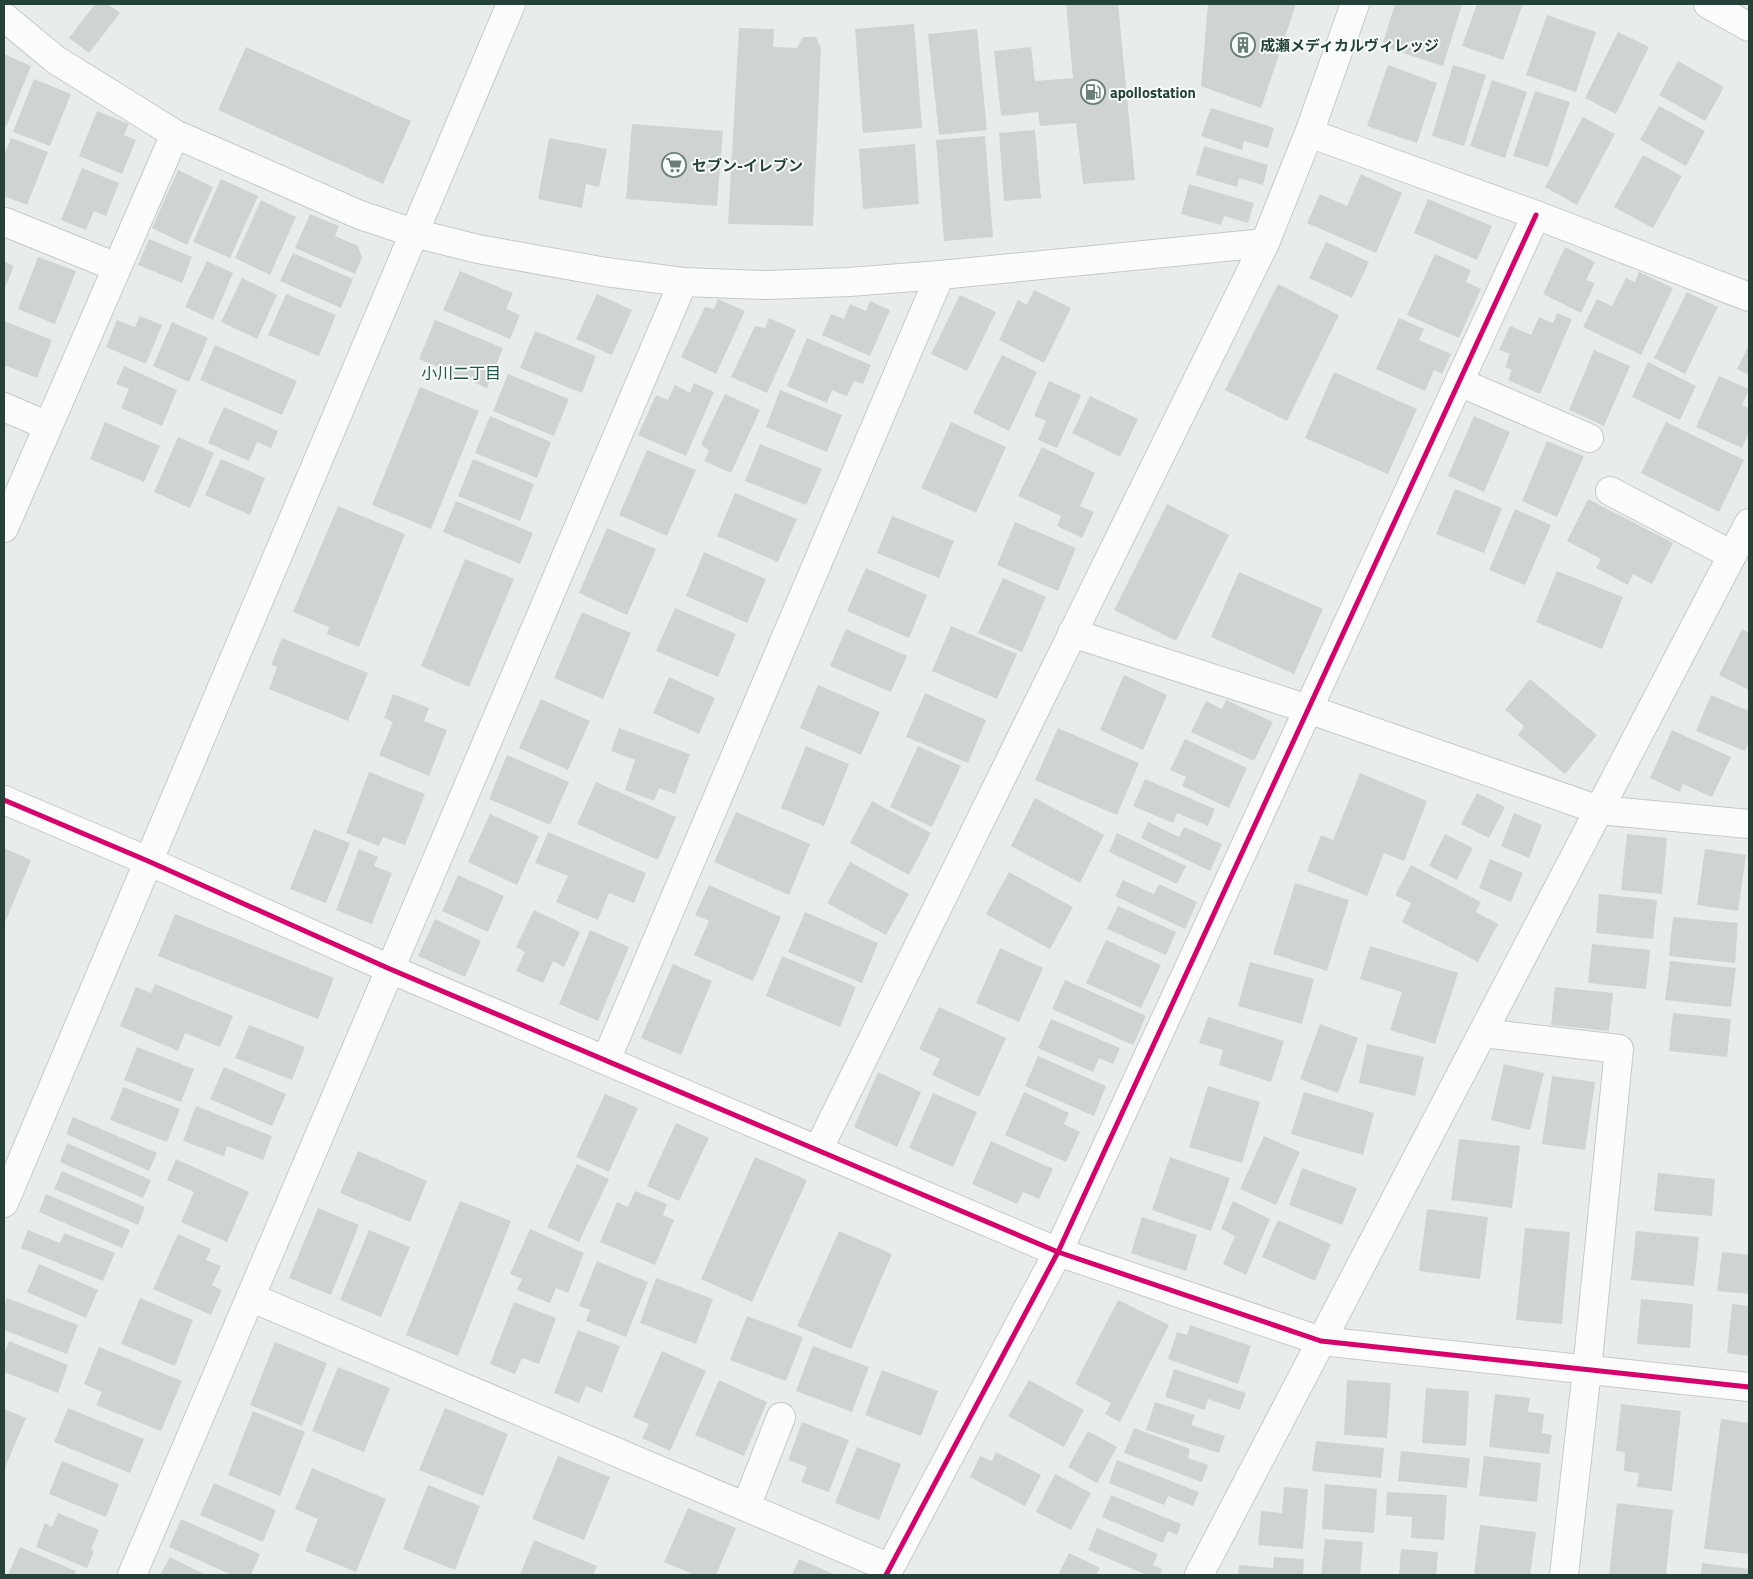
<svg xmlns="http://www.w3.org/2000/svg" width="1753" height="1579" viewBox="0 0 1753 1579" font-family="'Titillium Web','Noto Sans JP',sans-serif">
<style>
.building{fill:#cfd4d2}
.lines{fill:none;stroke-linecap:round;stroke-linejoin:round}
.minor-casing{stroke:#c5cac8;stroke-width:30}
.minor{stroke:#fcfcfc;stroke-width:28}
.cycleway-casing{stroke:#f7fbf9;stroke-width:8}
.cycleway{stroke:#d6006c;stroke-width:5}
.labels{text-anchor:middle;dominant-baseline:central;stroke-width:4;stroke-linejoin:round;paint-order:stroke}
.poi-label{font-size:15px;font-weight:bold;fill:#24423a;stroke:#f7fbf9;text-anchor:start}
.neighbourhood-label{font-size:16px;fill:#1f5548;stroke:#f7fbf9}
</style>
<rect width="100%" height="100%" fill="#e8edeb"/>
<path class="building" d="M95 4H108L120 13 89 53 69 38Z
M1066 4H1118L1135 180 1083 184 1076 123 1040 126 1038 112 1001 116 994 51 1031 47 1035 81 1073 78Z
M1208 4H1296L1261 108 1201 86Z
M1395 4H1456L1462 5 1443 66 1382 46Z
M1477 4H1523L1503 60 1462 46Z
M1547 15 1596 32 1576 92 1526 75Z
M914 24 922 128 863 133 855 29Z
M739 28 774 29 773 47 797 48 803 37H816L821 48 813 226 728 224Z
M977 29 987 130 939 135 928 34Z
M1618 32 1649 47 1616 114 1585 98Z
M246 47 411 121 383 184 218 110Z
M4 54 31 66 6 127 4 126Z
M1678 61 1724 87 1705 121 1659 95Z
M1388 65 1437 83 1417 143 1367 126Z
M1453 65 1486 75 1464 146 1432 136Z
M34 79 71 94 50 146 13 132Z
M1492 80 1527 92 1505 158 1470 146Z
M1535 91 1570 102 1548 167 1513 156Z
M1659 106 1705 131 1686 166 1640 140Z
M1211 108 1274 128 1268 148 1244 141 1242 150 1201 136Z
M97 111 129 124 124 135 136 140 122 174 79 156Z
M1583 117 1615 134 1577 205 1545 187Z
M632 124 723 131 717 206 626 199Z
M1035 130 1041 198 1004 201 999 133Z
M985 136 993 237 944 241 936 140Z
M11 138 48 152 27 205 4 196V156Z
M549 138 607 149 599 187 586 184 582 208 538 199Z
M915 144 919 204 863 209 859 149Z
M1204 146 1268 165 1263 185 1239 178 1237 187 1196 175Z
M1643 155 1682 176 1653 228 1614 207Z
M82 168 119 183 106 216 94 211 86 230 61 220Z
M178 170 213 187 187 245 152 228Z
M1361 174 1402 193 1376 253 1307 223 1320 194 1347 206Z
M221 179 258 196 230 258 193 242Z
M1189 184 1254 203 1248 223 1224 216 1221 225 1181 214Z
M1428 199 1492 226 1477 260 1414 233Z
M261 200 296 217 270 275 235 258Z
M310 214 339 226 335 236 358 246 362 258 355 274 295 248Z
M149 239 192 257 182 283 138 265Z
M1326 242 1369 262 1352 298 1309 278Z
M1565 247 1595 262 1586 280 1595 283 1581 313 1543 294Z
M293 253 353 279 341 308 280 281Z
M1435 254 1471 270 1466 282 1481 289 1459 338 1407 315Z
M38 257 76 271 55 324 18 309Z
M4 261 14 266 4 290Z
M207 261 233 273 213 320 185 307Z
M460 271 513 293 506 309 520 315 510 339 443 310Z
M1639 272 1673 288 1641 355 1583 327 1597 299 1612 306 1626 278 1635 282Z
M242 278 277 295 257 339 221 322Z
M1278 284 1339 315 1287 421 1225 390Z
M1034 290 1071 308 1044 363 999 340 1018 300 1027 305Z
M1687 292 1718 307 1685 374 1654 358Z
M286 294 336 315 319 356 268 335Z
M597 294 632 310 612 355 576 339Z
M960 295 996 312 967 371 931 354Z
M718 299 745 311 716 374 681 357 705 307 714 309Z
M870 301 890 310 870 356 822 335 831 314 844 319 850 304 866 311Z
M1557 313 1572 319 1540 394 1508 380 1512 370 1505 367 1510 354 1499 350 1510 326 1531 335 1539 317 1553 323Z
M140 316 162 325 146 364 106 347 117 320 135 327Z
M769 318 796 330 767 393 731 377 755 326 765 328Z
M1399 318 1424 329 1419 340 1451 354 1442 374 1434 370 1425 391 1376 369Z
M435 320 503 348 487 388 419 359Z
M4 321 52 340 37 378 4 365Z
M172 322 208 338 189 382 153 366Z
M535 331 596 356 582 393 520 368Z
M807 338 871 365 863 384 854 381 847 396 832 390 827 403 787 386Z
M215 345 297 381 282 415 200 380Z
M1749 345V375L1737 369Z
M1594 350 1630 366 1604 426 1569 410Z
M1002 355 1037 372 1009 431 973 413Z
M1648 362 1696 386 1680 420 1632 397Z
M124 366 177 390 162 426 121 408 129 389 116 384Z
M1334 372 1417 409 1388 474 1305 438Z
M508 374 569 399 554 436 493 411Z
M1719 376 1749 389 1742 405 1749 408V432L1742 448 1696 427Z
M1049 381 1081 395 1057 448 1038 440 1046 421 1034 416Z
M694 383 714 392 686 456 638 435 656 395 668 400 675 385 690 393Z
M420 387 479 411 431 529 372 505Z
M780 390 842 415 827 452 766 427Z
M725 394 760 410 731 473 704 461 709 451 701 444Z
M1090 396 1138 419 1120 457 1072 433Z
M224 407 278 431 271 448 257 442 249 461 208 443Z
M490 416 551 442 537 478 475 453Z
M1474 416 1510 432 1484 492 1448 476Z
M105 422 160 446 144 482 90 459Z
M951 422 1006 447 976 513 921 488Z
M1666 422 1744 460 1719 512 1641 473Z
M178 437 214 453 190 508 154 492Z
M1547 441 1584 456 1557 517 1522 501Z
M760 444 822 469 806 505 745 481Z
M1042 447 1095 473 1080 506 1094 512 1082 538 1057 526 1061 516 1018 496Z
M647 450 696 470 667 536 619 515Z
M221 459 265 478 250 515 205 495Z
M473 459 534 484 520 521 458 496Z
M1455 489 1502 508 1484 553 1436 534Z
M735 493 797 519 778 562 717 536Z
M1588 499 1673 543 1652 584 1633 574 1628 585 1596 568 1601 559 1567 541Z
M456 501 533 533 520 564 443 532Z
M1167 504 1229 535 1176 641 1114 610Z
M338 506 405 534 359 647 327 634 329 627 293 612Z
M1515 509 1551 525 1525 585 1489 570Z
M892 516 954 541 939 578 877 553Z
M1015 522 1076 548 1058 591 997 565Z
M607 528 656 549 627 615 579 593Z
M704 552 766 579 747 623 686 596Z
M465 559 514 579 469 687 421 666Z
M866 568 927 595 909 638 847 611Z
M1557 571 1623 597 1602 649 1536 622Z
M1239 572 1323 609 1294 674 1211 637Z
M1003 578 1046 597 1022 652 978 633Z
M675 608 736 634 718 677 656 651Z
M582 612 631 633 603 699 554 678Z
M951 626 1017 654 997 699 932 671Z
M846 629 907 656 891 692 830 666Z
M1742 629 1749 633V690L1719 675Z
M282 638 368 673 348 721 269 689 277 667 271 665Z
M1124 675 1167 695 1143 750 1100 730Z
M669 677 715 698 699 734 653 713Z
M1530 679 1597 735 1565 774 1518 735 1524 726 1505 710Z
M818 685 880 712 861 755 800 728Z
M925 693 986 720 968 763 906 737Z
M393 694 429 708 424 721 447 730 429 776 379 755 393 722 384 718Z
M1711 695 1749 711V742L1745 751 1696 731Z
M541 699 590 721 568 770 519 748Z
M1226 700 1273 722 1254 761 1191 732 1206 701 1222 709Z
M619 728 690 754 675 794 659 788 654 801 625 790 635 760 611 751Z
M1058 728 1139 763 1117 815 1035 780Z
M1672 730 1731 757 1712 797 1683 784 1680 792 1650 778Z
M1185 739 1247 768 1229 808 1182 786 1186 777 1170 770Z
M806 746 849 764 824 826 781 808Z
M918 746 961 766 932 827 890 807Z
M507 755 569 782 550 825 489 799Z
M369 772 425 794 405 845 383 837 379 846 346 833Z
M1360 773 1427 801 1404 861 1384 853 1367 896 1307 871 1321 835 1333 840Z
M1145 779 1215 809 1208 826 1177 813 1173 823 1133 806Z
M596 782 676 817 658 860 577 824Z
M1477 793 1505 807 1489 838 1461 824Z
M1035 798 1104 835 1080 883 1011 846Z
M872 801 931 833 909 875 850 843Z
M736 812 810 844 789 895 714 862Z
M1514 813 1542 825 1529 858 1501 846Z
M490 814 539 836 517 885 468 862Z
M1148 822 1179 837 1184 827 1222 844 1210 871 1141 838Z
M314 829 350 843 326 903 290 889Z
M548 832 646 873 634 903 609 893 598 920 556 902 568 876 535 863Z
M1117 833 1186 866 1177 884 1109 852Z
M1445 834 1473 848 1457 880 1429 866Z
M1627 834 1667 838 1662 894 1621 890Z
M4 848 31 860 4 925Z
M359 849 378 857 374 866 392 873 372 924 336 910Z
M1705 849 1746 855 1738 911 1697 905Z
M1490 859 1523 873 1511 902 1479 888Z
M850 862 909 894 886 935 827 903Z
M1411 865 1481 902 1476 912 1498 924 1478 962 1402 922 1411 903 1395 895Z
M1009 872 1073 907 1050 949 986 914Z
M458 875 504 896 488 932 442 911Z
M1123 880 1154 894 1159 884 1197 902 1185 929 1115 896Z
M1295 883 1349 900 1327 971 1273 954Z
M709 885 781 917 753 981 694 955 709 921 695 915Z
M1599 894 1657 900 1653 939 1596 933Z
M1118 906 1176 932 1166 955 1107 929Z
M534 910 580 932 564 967 553 961 543 983 516 971 525 952 516 947Z
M805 912 878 943 862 983 788 952Z
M175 914 334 978 318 1019 158 956Z
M1673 917 1738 923 1735 963 1669 956Z
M435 919 481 941 465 977 418 956Z
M590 930 629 947 598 1021 559 1004Z
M1106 940 1161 965 1141 1008 1086 983Z
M1592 944 1650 950 1646 989 1588 983Z
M1370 946 1458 973 1435 1044 1390 1030 1402 992 1360 979Z
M1000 948 1043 968 1019 1022 976 1003Z
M782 956 856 987 840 1027 766 996Z
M1670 961 1736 968 1731 1007 1665 1000Z
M1250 962 1314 979 1302 1024 1238 1006Z
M673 964 712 981 681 1055 641 1038Z
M1065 980 1146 1016 1133 1045 1052 1009Z
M155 984 233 1016 220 1047 185 1033 178 1051 120 1026 136 987 151 993Z
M1555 987 1613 993 1609 1031 1551 1025Z
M939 1007 1006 1038 979 1097 932 1075 940 1059 919 1049Z
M1673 1013 1731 1019 1727 1057 1669 1051Z
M1208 1017 1284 1041 1271 1082 1219 1065 1223 1050 1199 1043Z
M1051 1019 1120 1048 1113 1064 1099 1058 1093 1072 1038 1048Z
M1320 1024 1358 1038 1338 1093 1300 1079Z
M249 1025 305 1047 292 1080 235 1058Z
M1367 1044 1424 1057 1415 1096 1359 1083Z
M137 1047 194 1069 181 1102 124 1080Z
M1038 1056 1106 1086 1094 1116 1025 1086Z
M1504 1064 1544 1073 1530 1130 1491 1120Z
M224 1067 286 1094 272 1126 210 1099Z
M878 1072 921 1092 897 1147 854 1127Z
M1552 1076 1595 1082 1585 1150 1542 1144Z
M1208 1086 1260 1102 1242 1163 1189 1147Z
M123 1087 180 1109 167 1142 110 1120Z
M1024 1092 1069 1113 1064 1124 1080 1132 1066 1162 1005 1135Z
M1304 1092 1374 1113 1363 1155 1291 1134Z
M933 1093 977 1112 953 1167 909 1148Z
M605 1094 638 1108 609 1172 576 1157Z
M196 1106 272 1136 263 1160 227 1146 224 1156 183 1141Z
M73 1117 157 1153 149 1171 66 1134Z
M676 1123 709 1138 679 1201 647 1186Z
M1264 1136 1300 1152 1276 1205 1240 1189Z
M1459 1139 1520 1146 1512 1208 1451 1200Z
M991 1141 1053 1169 1039 1199 1023 1192 1017 1204 972 1184Z
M67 1143 151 1180 143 1198 60 1162Z
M358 1151 427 1181 410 1222 340 1193Z
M755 1157 807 1180 752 1302 701 1279Z
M1170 1157 1230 1178 1211 1231 1152 1210Z
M176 1159 249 1192 227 1242 181 1222 194 1192 167 1180Z
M577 1164 609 1179 579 1242 547 1227Z
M1302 1168 1357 1188 1342 1225 1289 1205Z
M62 1171 145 1207 138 1225 54 1189Z
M1658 1173 1715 1179 1712 1216 1654 1211Z
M635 1191 667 1204 663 1215 674 1220 655 1265 600 1242 617 1202 628 1207Z
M46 1194 130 1230 122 1248 39 1212Z
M460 1201 511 1221 458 1356 406 1335Z
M1233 1201 1270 1219 1246 1275 1223 1264 1235 1236 1221 1229Z
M318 1208 359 1225 331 1295 289 1278Z
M1427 1209 1488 1217 1480 1279 1419 1271Z
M1142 1217 1197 1235 1186 1271 1131 1253Z
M1278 1220 1331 1244 1315 1281 1262 1257Z
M1525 1228 1570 1232 1562 1324 1516 1320Z
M530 1229 584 1253 568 1293 556 1288 550 1303 517 1290 522 1279 510 1274Z
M28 1230 60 1243 64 1233 115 1253 103 1281 21 1248Z
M369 1230 410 1247 381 1317 340 1300Z
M839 1231 892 1254 851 1349 797 1326Z
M1636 1231 1699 1237 1694 1286 1631 1280Z
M178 1234 211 1249 206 1260 221 1266 212 1285 222 1290 211 1315 153 1289Z
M1722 1252 1749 1255V1294L1717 1291Z
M597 1261 648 1282 626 1337 586 1321 590 1310 579 1306Z
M39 1264 98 1290 86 1318 27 1292Z
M656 1278 713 1299 696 1344 640 1323Z
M7 1298 78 1325 67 1354 4 1330V1305Z
M140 1298 193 1320 175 1366 121 1344Z
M1641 1299 1693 1304 1690 1348 1637 1344Z
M1118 1300 1169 1325 1120 1422 1105 1414 1111 1403 1075 1384Z
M514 1302 556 1318 539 1364 522 1358 515 1374 490 1364Z
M1732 1304 1749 1306V1356L1727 1353Z
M747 1316 803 1337 786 1381 730 1360Z
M1190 1325 1251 1346 1238 1384 1168 1359 1177 1332 1187 1335Z
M578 1330 620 1346 602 1393 586 1386 579 1403 554 1393Z
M9 1341 68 1365 58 1393 4 1372V1354Z
M275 1342 327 1363 302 1426 250 1405Z
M813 1346 869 1367 852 1412 796 1391Z
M99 1347 182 1381 161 1431 96 1405 102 1392 84 1384Z
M662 1351 706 1371 670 1451 642 1438 649 1424 633 1417Z
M338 1367 390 1388 364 1452 312 1431Z
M1174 1369 1246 1393 1240 1410 1208 1399 1205 1410 1165 1397Z
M882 1370 938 1391 921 1436 865 1415Z
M719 1380 767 1402 744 1456 695 1435Z
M1029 1380 1084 1410 1064 1447 1008 1416Z
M1347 1380 1391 1383 1387 1438 1344 1435Z
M1426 1388 1469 1391 1466 1446 1422 1443Z
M1495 1394 1530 1398 1528 1412 1544 1414 1542 1433 1552 1435 1549 1454 1489 1447Z
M1155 1402 1195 1415 1191 1425 1225 1436 1219 1453 1146 1430Z
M1621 1404 1681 1411 1672 1491 1637 1487 1639 1473 1624 1471 1625 1452 1616 1451Z
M68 1408 144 1439 130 1473 54 1442Z
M445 1408 508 1434 483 1496 419 1470Z
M4 1409 26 1418 4 1470Z
M253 1411 305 1432 280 1496 228 1475Z
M1721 1419 1749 1423V1554L1704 1549Z
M802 1422 849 1440 829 1492 801 1482 807 1467 788 1460Z
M1134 1428 1190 1449 1188 1458 1208 1465 1202 1482 1124 1453Z
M1088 1431 1117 1447 1097 1483 1068 1467Z
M1316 1441 1384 1448 1381 1478 1312 1471Z
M857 1447 901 1464 879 1520 835 1503Z
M1401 1451 1470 1458 1467 1488 1398 1481Z
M996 1452 1041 1475 1025 1506 970 1477 980 1456 992 1461Z
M558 1456 610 1477 584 1540 532 1519Z
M1484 1456 1541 1463 1537 1502 1479 1496Z
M1117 1460 1199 1492 1193 1506 1168 1496 1164 1505 1109 1483Z
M62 1461 119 1484 106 1517 49 1494Z
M312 1468 386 1499 356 1572 305 1551 318 1519 295 1509Z
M1055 1474 1091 1493 1071 1530 1036 1512Z
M214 1483 276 1510 263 1542 200 1515Z
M1325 1484 1377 1489 1374 1533 1322 1529Z
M428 1485 480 1506 455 1570 403 1549Z
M1284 1487 1308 1489 1303 1549 1258 1545 1261 1511 1282 1513Z
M1387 1492 1447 1495 1444 1540 1411 1538 1412 1517 1386 1515Z
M1111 1495 1181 1524 1177 1535 1168 1531 1163 1543 1102 1517Z
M1617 1503 1673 1510 1666 1575H1609Z
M688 1508 736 1528 716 1575H695L664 1562Z
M58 1513 99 1530 91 1549 94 1551 87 1568 36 1547 45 1523 52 1527Z
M181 1519 260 1554 251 1575H232L169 1547Z
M1480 1525 1536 1532 1530 1575H1474Z
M1097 1528 1158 1554 1153 1565 1162 1569 1160 1575H1147L1088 1550Z
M1325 1539 1363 1542 1360 1575H1321Z
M534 1540 597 1566 593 1575H520Z
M20 1547 76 1571 74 1575H8Z
M1401 1549 1438 1552 1436 1575H1399Z
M1069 1553 1100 1568 1096 1575H1058Z
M170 1557 206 1575H160Z
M1274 1557 1304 1559 1303 1575H1238L1239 1565 1273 1568Z
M799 1559 836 1575H792Z
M1702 1563 1749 1569V1575H1701Z"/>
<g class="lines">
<defs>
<path id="minor" d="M1708 4 1749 27
M4 17 56 60 175 134 360 215 414 233 478 249 606 272 683 282 767 285 849 282 940 275 1265 243
M1309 133 1536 215 1749 297
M5 222 116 267
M1459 382 1589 438
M4 407 48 426
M1610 491 1732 555
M4 528 175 134
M1072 633 1308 709 1599 810 1749 824
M4 800 148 861 390 969 1058 1252 1321 1341 1749 1387
M1483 1033 1619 1049 1587 1370 1564 1575
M606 1060 940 275
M818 1150 1265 243 1309 133 1355 4
M4 1203 511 4
M250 1297 890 1568
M746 1507 781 1417
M132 1575 683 282
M886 1575 1058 1252 1536 215
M1199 1575 1749 523"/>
</defs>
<use href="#minor" class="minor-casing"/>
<use href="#minor" class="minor"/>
<defs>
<path id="cycleway" d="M4 800 148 861 390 969 1058 1252 1321 1341 1749 1387
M886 1575 1058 1252 1536 215"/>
</defs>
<use href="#cycleway" class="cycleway-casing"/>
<use href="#cycleway" class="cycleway"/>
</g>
<defs>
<symbol id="building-ring" viewBox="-11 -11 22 22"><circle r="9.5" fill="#f7fbf9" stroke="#697e78" stroke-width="1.5"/><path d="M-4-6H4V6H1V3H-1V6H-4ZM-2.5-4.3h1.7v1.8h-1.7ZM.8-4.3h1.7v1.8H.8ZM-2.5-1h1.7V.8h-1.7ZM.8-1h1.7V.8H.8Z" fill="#697e78"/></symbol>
<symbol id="fuel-ring" viewBox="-11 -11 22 22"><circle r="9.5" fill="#f7fbf9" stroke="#697e78" stroke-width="1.5"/><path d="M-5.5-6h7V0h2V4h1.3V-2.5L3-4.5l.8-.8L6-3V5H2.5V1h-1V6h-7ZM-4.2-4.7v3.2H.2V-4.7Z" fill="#697e78"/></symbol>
<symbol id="supermarket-ring" viewBox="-11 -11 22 22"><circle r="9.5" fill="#f7fbf9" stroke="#697e78" stroke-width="1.5"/><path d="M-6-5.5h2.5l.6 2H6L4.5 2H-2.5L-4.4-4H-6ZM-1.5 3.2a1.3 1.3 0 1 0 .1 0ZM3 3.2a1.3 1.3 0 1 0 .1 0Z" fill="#697e78"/></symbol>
</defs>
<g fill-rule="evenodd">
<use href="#building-ring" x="1229" y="31" width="28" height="28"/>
<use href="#fuel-ring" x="1079" y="78" width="28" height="28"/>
<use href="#supermarket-ring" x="660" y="151" width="28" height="28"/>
</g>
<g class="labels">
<g class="poi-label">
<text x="1260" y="45">成瀬メディカルヴィレッジ</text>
<text x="1110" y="92">apollostation</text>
<text x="692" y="165">セブン-イレブン</text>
</g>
<g class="neighbourhood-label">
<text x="461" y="373">小川二丁目</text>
</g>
</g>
<rect width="1753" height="1579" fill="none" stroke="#24423a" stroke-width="10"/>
</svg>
